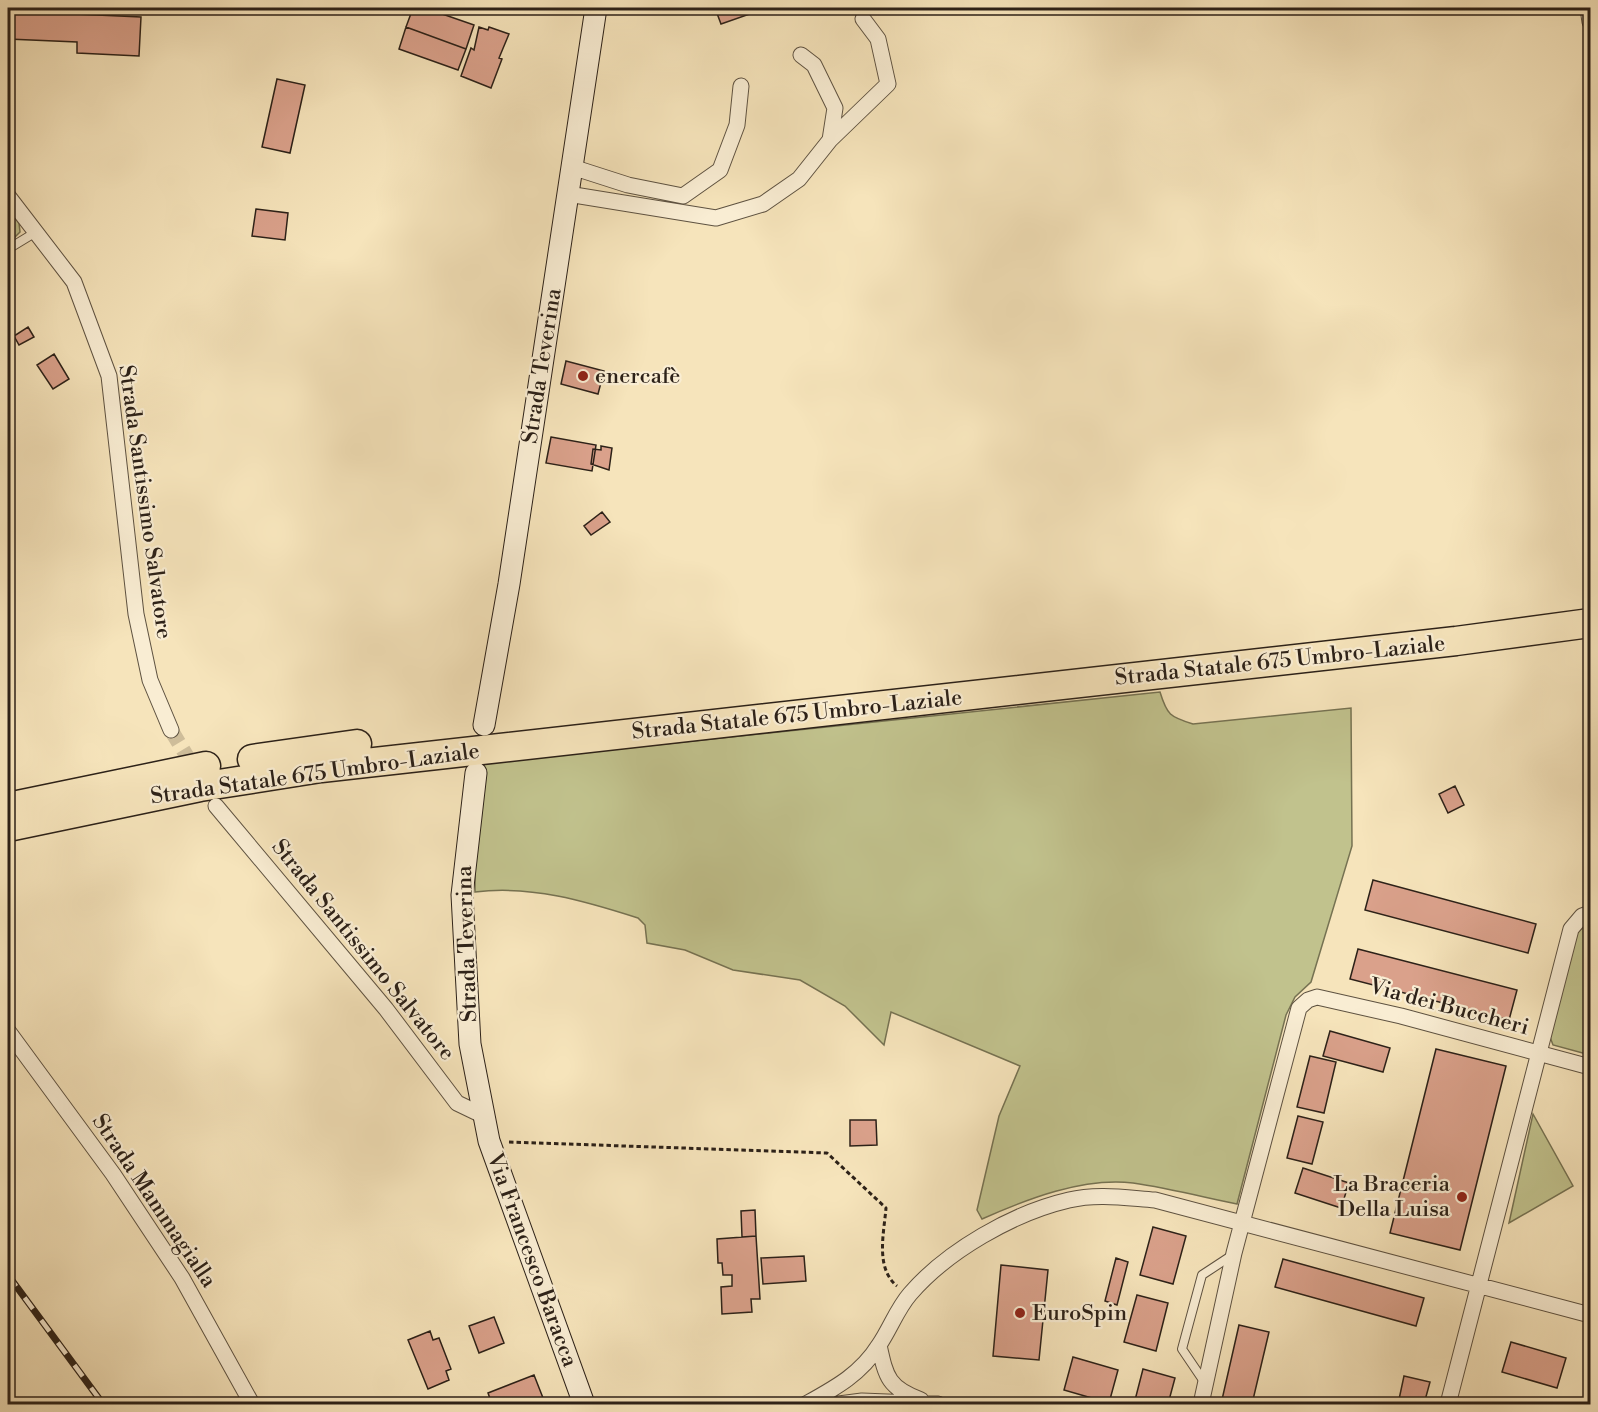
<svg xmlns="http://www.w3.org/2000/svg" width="1598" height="1412" viewBox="0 0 1598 1412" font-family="'Libre Bodoni',serif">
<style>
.green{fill:#c1c28d;stroke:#767252;stroke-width:1.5}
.building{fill:#daa18b;stroke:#2c2118;stroke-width:1.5}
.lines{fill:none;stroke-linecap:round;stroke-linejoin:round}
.street-tunnel{stroke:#cebd9a;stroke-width:15;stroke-dasharray:15 8;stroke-linecap:butt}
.lane-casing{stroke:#5e5241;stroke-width:10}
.street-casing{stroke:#5e5241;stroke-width:17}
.secondary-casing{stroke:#2c2118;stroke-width:23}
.highway-casing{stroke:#2c2118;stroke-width:31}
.path{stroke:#2c2118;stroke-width:3;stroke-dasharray:4.5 3;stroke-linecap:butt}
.lane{stroke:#f9edd3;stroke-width:8}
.street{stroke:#f9edd3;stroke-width:15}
.secondary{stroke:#f9edd3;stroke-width:21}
.highway{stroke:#f6e4bb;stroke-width:28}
.rail-casing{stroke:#2c2118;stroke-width:7}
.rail{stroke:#f9edd3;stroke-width:4.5;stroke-dasharray:14;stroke-linecap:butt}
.poi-dot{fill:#8f2418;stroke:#f9edd3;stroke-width:2}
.labels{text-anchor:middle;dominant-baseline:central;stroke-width:4.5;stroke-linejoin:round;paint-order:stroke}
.street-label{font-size:22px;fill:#2c2118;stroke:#f9edd3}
.poi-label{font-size:22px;fill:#2c2118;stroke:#f9edd3;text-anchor:start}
</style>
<rect width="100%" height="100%" fill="#f6e4bb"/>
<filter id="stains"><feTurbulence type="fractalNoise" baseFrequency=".00333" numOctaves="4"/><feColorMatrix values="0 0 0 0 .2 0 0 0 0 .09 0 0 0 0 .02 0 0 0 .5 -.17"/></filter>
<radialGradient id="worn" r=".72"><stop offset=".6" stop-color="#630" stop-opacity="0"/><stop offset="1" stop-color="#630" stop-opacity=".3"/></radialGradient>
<path class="green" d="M8 209 19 223 20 232 8 244Z
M1160 692C1167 715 1170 717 1193 724L1351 708 1352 846 1311 982 1295 997 1286 1015 1237 1204C1203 1197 1168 1188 1133 1183 1083 1177 1027 1199 982 1219L977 1210 999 1116 1020 1066 891 1012 884 1045 845 1006 800 980 733 970 685 950 647 943 645 925 638 918C585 901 531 885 475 892V859L484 763Z
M1590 923V1055L1553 1045 1550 1037 1577 932Z
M1533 1114 1573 1186 1509 1223Z"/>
<path class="building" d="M413 8H425L474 25 466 49 406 27Z
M715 8H767L721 24Z
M893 8H908L895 12Z
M8 11 141 17 139 56 77 53V42L8 39Z
M406 27 466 49 458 70 399 49Z
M479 27 488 30 489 27 509 34 499 58 502 59 491 88 461 76 471 48 474 50Z
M277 79 305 85 290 153 262 147Z
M256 209 288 213 285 240 252 236Z
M28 327 34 337 19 345 14 336Z
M54 354 69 379 53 389 37 365Z
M566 361 604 371 598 394 561 384Z
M551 437 596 445 592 471 546 463Z
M601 446 612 448 609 470 591 464 593 449 601 450Z
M602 512 610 522 591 535 584 526Z
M1455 786 1464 805 1448 813 1439 794Z
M1373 880 1536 924 1528 953 1365 910Z
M1358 949 1517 990 1509 1020 1350 979Z
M1330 1031 1390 1048 1383 1072 1323 1056Z
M1436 1049 1506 1066 1460 1250 1390 1233Z
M1310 1056 1336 1062 1324 1113 1297 1107Z
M1298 1116 1323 1122 1312 1164 1287 1158Z
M850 1120H876L877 1145 850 1146Z
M1303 1168 1349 1183 1341 1208 1295 1193Z
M755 1210 756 1236 742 1237 741 1211Z
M1153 1227 1186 1236 1173 1284 1140 1275Z
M756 1236 760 1299H751L752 1312 722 1314 721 1287 732 1286V1275H723L722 1263H718L717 1239Z
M804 1256 806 1281 763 1284 761 1258Z
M1116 1258 1128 1262 1117 1305 1105 1301Z
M1283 1259 1424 1298 1416 1326 1275 1287Z
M1001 1265 1048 1270 1039 1360 993 1356Z
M1137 1295 1168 1303 1156 1351 1124 1342Z
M494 1317 504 1343 479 1353 469 1326Z
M1239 1325 1269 1332 1252 1404H1221Z
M430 1331 433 1340 439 1338 451 1369 446 1371 449 1380 428 1389 408 1340Z
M1511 1342 1566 1358 1557 1388 1502 1372Z
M1073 1357 1118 1370 1109 1403 1064 1390Z
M1143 1369 1175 1378 1168 1404H1134Z
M534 1375 545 1403 492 1404 488 1393Z
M1404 1376 1430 1382 1424 1404H1398Z
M465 1399 467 1404H451Z"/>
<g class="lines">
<path class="street-tunnel" d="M171 730 197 773"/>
<defs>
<path id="lane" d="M8 249 36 232
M1205 1383 1182 1349 1202 1275 1234 1254"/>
<path id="street" d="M1588 8 1590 22
M801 55 814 65 835 108 830 140
M572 167 628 185 683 196 720 170 737 125 741 86
M568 194 716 218 763 204 799 179 830 140 888 84 878 39 863 19
M8 196 74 282 109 376 136 614 150 680 171 730
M216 806 386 1009 457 1103 482 1115
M8 1031 113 1174 182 1278 252 1404
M879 1345C886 1377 888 1388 921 1400
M806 1404C835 1388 861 1374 879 1345 890 1329 897 1309 910 1294 947 1251 1013 1213 1069 1200 1097 1193 1127 1198 1155 1200L1590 1315
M839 1404 862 1401 938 1404
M1201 1404 1234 1253 1299 1008 1308 1000 1317 997 1401 1016 1590 1067
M1448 1404 1571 929 1582 916 1590 913"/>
<path id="secondary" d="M484 725 509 584 596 8
M476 773 462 895 470 1044 489 1141 584 1404"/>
<path id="highway" d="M252 759 357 744
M8 807 206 766
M8 827 200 787 321 768 1456 641 1590 623"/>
</defs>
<use href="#lane" class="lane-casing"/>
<use href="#street" class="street-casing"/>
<use href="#secondary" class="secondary-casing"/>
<use href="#highway" class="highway-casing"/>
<path class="path" d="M509 1142 827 1153 886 1208C884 1233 875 1268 897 1286"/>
<use href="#lane" class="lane"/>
<use href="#street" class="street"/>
<use href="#secondary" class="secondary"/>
<use href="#highway" class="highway"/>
<defs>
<path id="rail" d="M8 1275 103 1404"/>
</defs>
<use href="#rail" class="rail-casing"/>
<use href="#rail" class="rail"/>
</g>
<g class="poi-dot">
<circle cx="583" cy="376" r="6"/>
<circle cx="1462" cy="1197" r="6"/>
<circle cx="1020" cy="1313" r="6"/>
</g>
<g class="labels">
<g class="street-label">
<text transform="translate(542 366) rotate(-81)">Strada Teverina</text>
<text transform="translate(145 502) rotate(82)">Strada Santissimo Salvatore</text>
<text transform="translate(1280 661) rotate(-6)">Strada Statale 675 Umbro-Laziale</text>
<text transform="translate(797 715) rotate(-6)">Strada Statale 675 Umbro-Laziale</text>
<text transform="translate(315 774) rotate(-8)">Strada Statale 675 Umbro-Laziale</text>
<text transform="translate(467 944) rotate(-92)">Strada Teverina</text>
<text transform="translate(363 950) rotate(51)">Strada Santissimo Salvatore</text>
<text transform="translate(1449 1007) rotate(15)">Via dei Buccheri</text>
<text transform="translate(154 1201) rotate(56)">Strada Mammagialla</text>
<text transform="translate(532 1260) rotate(70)">Via Francesco Baracca</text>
</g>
<g class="poi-label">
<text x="595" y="376">enercafè</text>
<text x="1450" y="1184" text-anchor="end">La Braceria<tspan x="1450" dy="25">Della Luisa</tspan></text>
<text x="1032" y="1313">EuroSpin</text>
</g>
</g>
<rect width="1598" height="1412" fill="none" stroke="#f6e4bb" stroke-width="30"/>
<rect x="9" y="9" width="1580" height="1394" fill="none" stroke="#2c2118" stroke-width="3"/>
<rect x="15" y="15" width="1568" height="1382" fill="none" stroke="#2c2118" stroke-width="1.5"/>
<rect width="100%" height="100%" filter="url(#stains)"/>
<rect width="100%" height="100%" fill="url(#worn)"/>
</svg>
